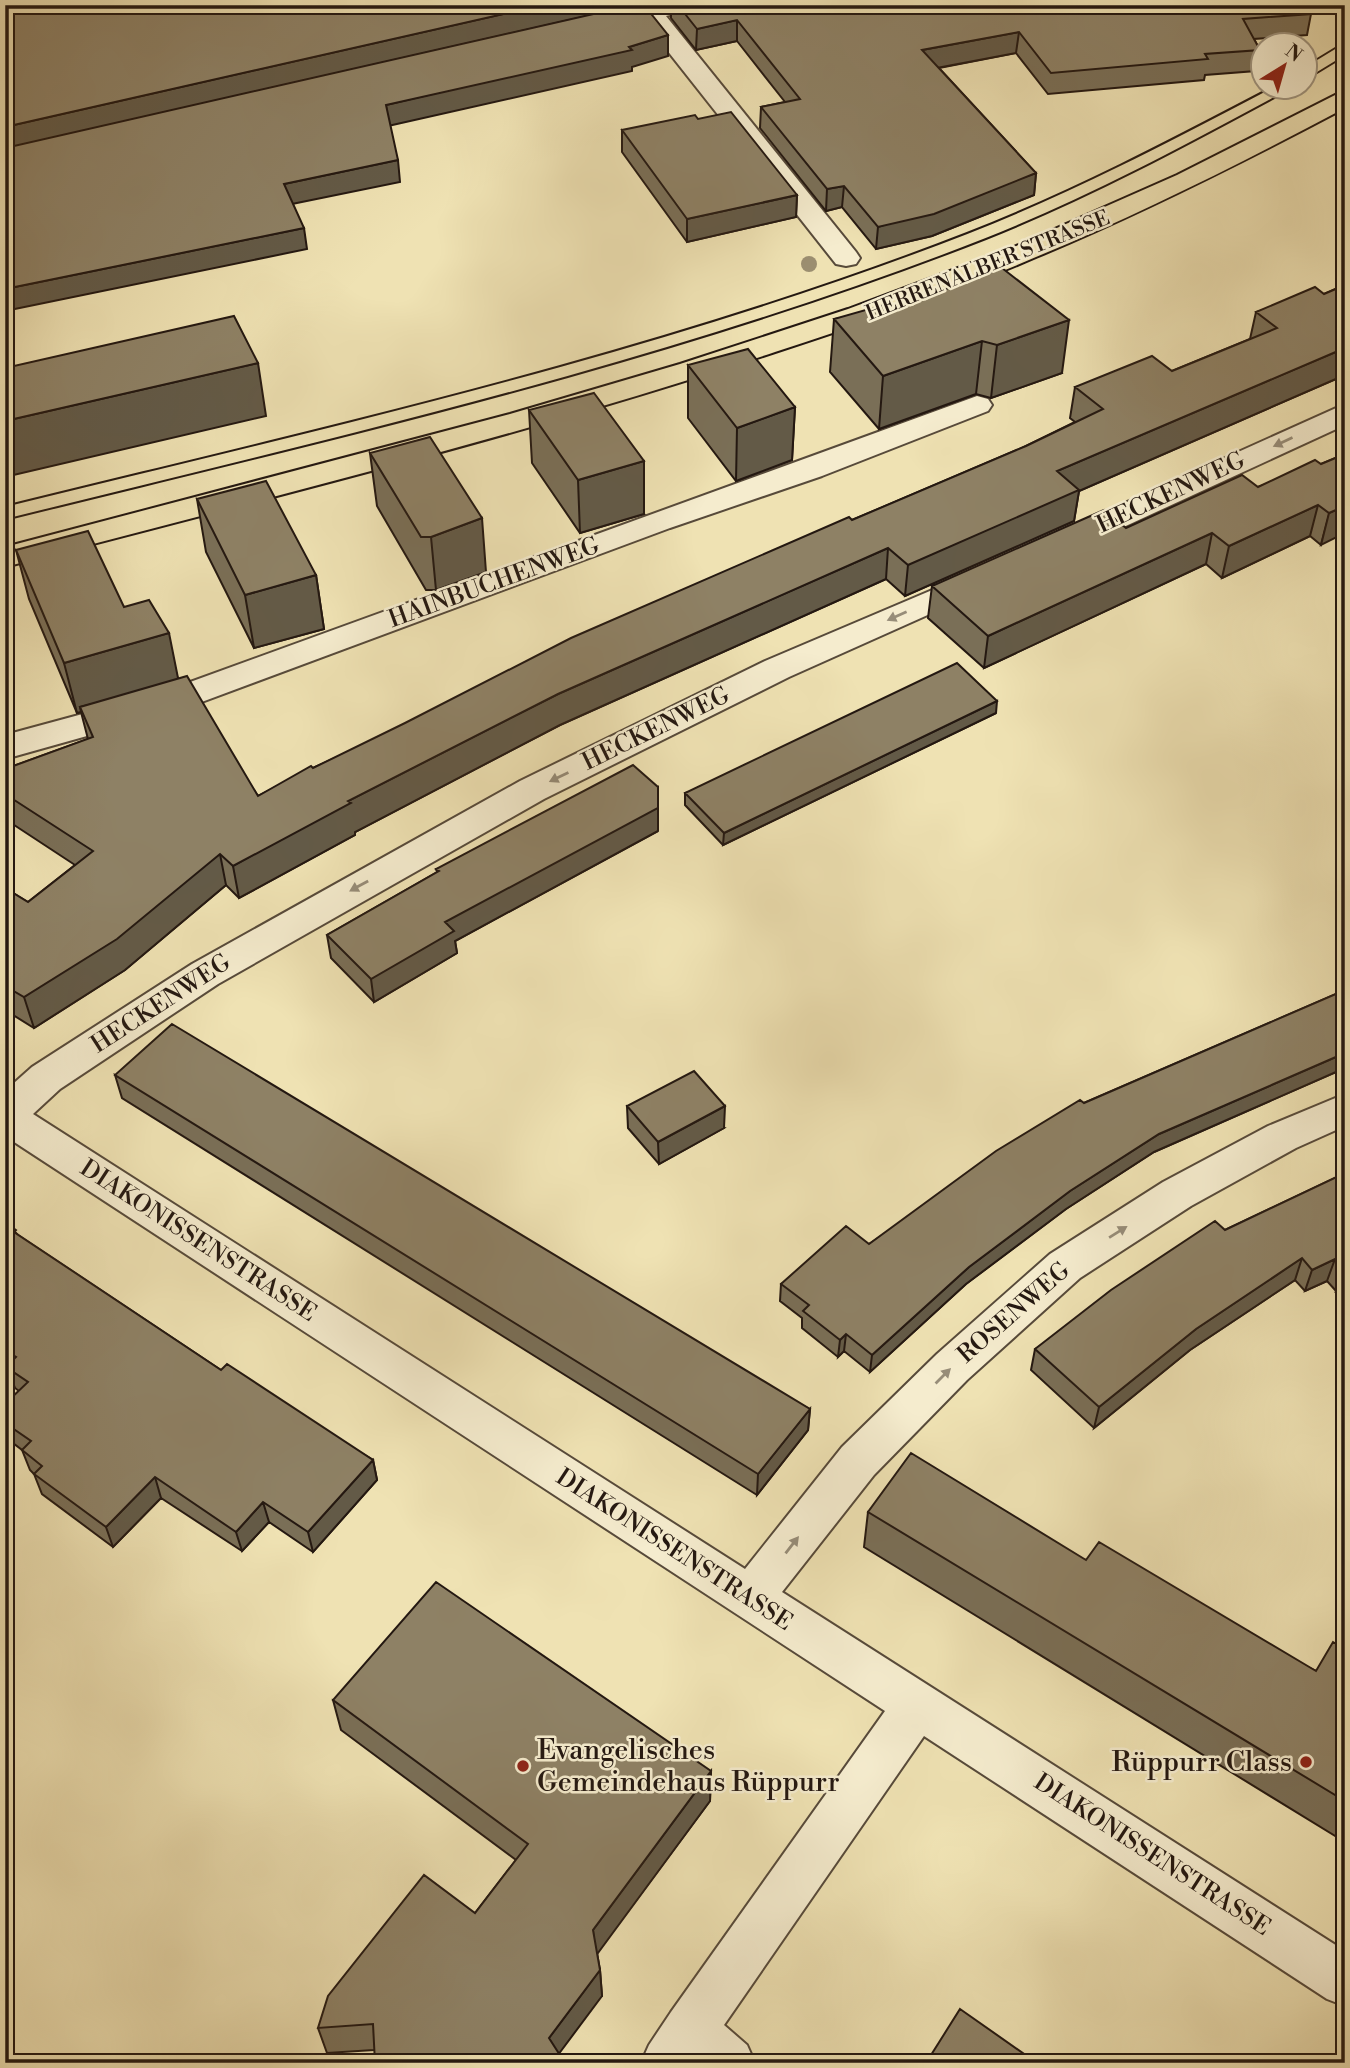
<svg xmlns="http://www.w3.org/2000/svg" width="1350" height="2068" viewBox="0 0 1350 2068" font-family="'Libre Bodoni',serif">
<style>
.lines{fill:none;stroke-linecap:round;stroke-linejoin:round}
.minor-casing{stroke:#574a3a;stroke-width:4}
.major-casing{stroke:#241811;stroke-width:4}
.minor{fill:#f5ecce;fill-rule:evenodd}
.major{fill:#efe2b3;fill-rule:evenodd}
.tram{stroke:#241811;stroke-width:2}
.tree{fill:#9b8e70}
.wall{fill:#7a6f57;stroke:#241811;stroke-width:2}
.shaded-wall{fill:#635a47;stroke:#241811;stroke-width:2}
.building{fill:#8e8165;stroke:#241811;stroke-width:2}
.oneway{fill:#978d79}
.poi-dot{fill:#8f2418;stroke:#f5ecce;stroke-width:2.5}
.labels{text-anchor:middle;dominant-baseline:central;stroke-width:5;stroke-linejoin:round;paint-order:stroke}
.far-street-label{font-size:21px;fill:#241811;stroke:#f5ecce}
.street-label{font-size:24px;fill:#241811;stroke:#f5ecce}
.near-poi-label{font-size:28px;fill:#241811;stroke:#f5ecce;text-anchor:start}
</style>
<rect width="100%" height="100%" fill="#efe2b3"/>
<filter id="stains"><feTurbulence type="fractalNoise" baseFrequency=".00286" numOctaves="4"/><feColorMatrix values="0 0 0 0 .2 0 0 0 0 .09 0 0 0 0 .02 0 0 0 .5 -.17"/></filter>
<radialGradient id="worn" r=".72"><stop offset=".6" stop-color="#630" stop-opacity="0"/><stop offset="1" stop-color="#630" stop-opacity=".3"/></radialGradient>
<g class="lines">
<defs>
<path id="minor" d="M648 5H694L691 10 666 16 856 252 860 258 856 264 846 266 836 264 644 21 599 32 590 29 586 24 590 19Z
M977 396 988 399 992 405 988 411 822 476 670 528 183 709 5 759V735L160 693Z
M1345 404V425L1078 548 1067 551 1056 548 1051 541 1056 534Z
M977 571 988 574 993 581 988 588 789 677 544 799 218 984 60 1089 33 1114 745 1569 842 1447 937 1354 1050 1254 1163 1182 1268 1126 1345 1094V1126L1296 1148 1191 1206 1080 1278 967 1380 874 1475 782 1592 1345 1951V2006L1327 1999 924 1736 724 2025 747 2045 755 2063H641L649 2045 671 2012 885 1711 5 1136V1091L32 1067 192 964 520 781 765 661Z"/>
<path id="major" d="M1345 90V108C1243 162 1142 213 1036 257 951 294 863 323 775 352 522 436 263 499 5 567V547L510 414 680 364 848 309 1014 247 1177 175Z"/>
</defs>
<use href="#minor" class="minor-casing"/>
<use href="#major" class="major-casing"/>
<use href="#minor" class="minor"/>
<use href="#major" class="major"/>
<path class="tram" d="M1304 67 1345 42
M1304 81 1345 56
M5 506C329 426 656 354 967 233 1072 192 1171 140 1270 88
M5 520C335 438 668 364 986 239 1092 197 1193 142 1293 88"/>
</g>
<circle class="tree" cx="809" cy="264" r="8"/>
<path class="wall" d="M671 5H1306L1311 14 1307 35 1254 39 1260 50 1256 71 1205 75 1204 80 1048 94 1016 53 939 68 1036 173 1034 195 932 236 876 249 842 207 826 211 760 128 761 107 785 102 737 41 696 50 671 18Z
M622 130 797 195 796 217 687 242 622 152Z
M1345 252V375L1079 491 1074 521 905 596 886 579 560 725 355 832V835L239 898 226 885 125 970 34 1028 5 1010V888L28 902 75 865 5 819V769L88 739 81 712 77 713 29 599 16 550 124 607 179 679 258 796 313 768 852 520 1026 446 1075 422 1070 418 1075 387 1172 371 1250 339 1256 312 1324 294 1340 287 1337 283Z
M1002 268 1062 373 991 398 976 394 879 429 830 372 834 319 895 308Z
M688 365 795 407 792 460 736 481 688 418Z
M529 410 644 514 580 533 532 463Z
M370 453 486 572 436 590H426L377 506Z
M1345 454 1321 545 1310 536 1222 578 1206 564 984 668 928 618 932 586 1126 528 1258 487 1321 464Z
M197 499 316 575 324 629 254 648 206 552Z
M996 713 723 845 685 805V793Z
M658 831 455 941 457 953 374 1002 331 958 327 935 437 872 436 869Z
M1345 990V1068L1154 1152 1066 1209 966 1284 870 1372 844 1351 838 1357 802 1328V1318L780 1301 781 1284 869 1244 1084 1103Z
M115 1075 810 1409 808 1430 757 1495 122 1098Z
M627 1106 724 1128 659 1164 628 1128Z
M1345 1173V1287L1336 1291 1327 1281 1305 1291 1295 1280 1190 1350 1094 1428 1031 1370 1035 1349 1225 1230Z
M5 1222 18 1235 221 1370 373 1460 377 1480 313 1552 269 1522 242 1551 161 1498 113 1547 42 1494 34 1474 30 1470 22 1450 5 1437V1404L19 1391 15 1388 7 1366 5 1365Z
M868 1512 1086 1560 1316 1671 1345 1649V1842L864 1547Z
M333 1700 711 1771 710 1801 597 1953 600 1970 602 1996 374 2050 327 2053 318 2028 475 1913 516 1860 341 1730Z"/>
<path class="shaded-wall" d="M543 5H635L5 149V127Z
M737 20V41L696 50 697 29Z
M1019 32 1016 53 921 71 922 50Z
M668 35V56L632 67V71L388 126 386 105 629 47Z
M398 160 400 182 287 205 284 184Z
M1036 173 1034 195 932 236 876 249 878 227Z
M844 186 842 207 826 211 827 189Z
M797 195 796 217 687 242V219Z
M304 228 307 249 5 311V289Z
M1069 320 1062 373 991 398 997 345Z
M982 341 976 394 879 429 883 376Z
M1345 348V375L1079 491 1074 521 905 596 908 565 1057 471Z
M258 363 266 416 5 477V421Z
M795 407 792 460 736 481 737 428Z
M644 461V514L580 533 578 480Z
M1318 505 1310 536 1222 578 1229 546Z
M1345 506V533L1321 545 1329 513Z
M482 518 486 572 436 590 431 537Z
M1212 533 1206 564 984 668 988 636Z
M888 548 886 579 560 725 355 832V835L239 898 233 866 348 801 558 694Z
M316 575 324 629 254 648 245 595Z
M169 633 179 683 80 707 81 712 77 713 64 663Z
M997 701 996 713 723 845 724 833Z
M658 787V831L455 941 457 953 374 1002 371 979 445 922Z
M220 854 226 885 125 970 34 1028 24 997Z
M1345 1053V1068L1154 1152 1066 1209 966 1284 870 1372 872 1355 969 1267 1070 1191 1159 1134Z
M725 1106 724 1128 659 1164 658 1142Z
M1302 1258 1295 1280 1190 1350 1094 1428 1099 1407 1196 1329Z
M1335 1259 1327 1281 1305 1291 1312 1270Z
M1345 1269V1287L1336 1291 1344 1270Z
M846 1334 844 1351 838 1357 840 1340Z
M810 1409 808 1430 757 1495 758 1474Z
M373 1460 377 1480 313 1552 308 1532Z
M155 1477 161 1498 113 1547 106 1527Z
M263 1502 269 1522 242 1551 236 1532Z
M711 1771 710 1801 595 1957 593 1930Z
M600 1970 602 1996 552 2063 549 2038Z"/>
<path class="building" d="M5 5H543L5 127Z
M633 5H644L668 35 629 47 632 50 386 105 398 160 284 184 304 228 5 289V148Z
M678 5H1306L1311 14 1243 19 1260 50 1205 54 1208 59 1051 73 1019 32 922 50 1036 173 934 214 878 227 844 186 827 189 761 107 800 99 737 20 697 29Z
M731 112 797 195 687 219 622 130 695 115 698 119Z
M1002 268 1069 320 997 345 982 341 883 376 834 319 890 303 895 308Z
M1345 285V348L1057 471 1079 490 908 565 888 548 558 694 348 801 351 803 233 866 220 854 117 939 24 997 5 986V888L28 902 93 851 5 794V769L93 737 80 707 187 676 258 796 311 766 313 768 405 723 571 638 849 517 852 520 1026 446 1103 409 1075 387 1152 356 1172 371 1277 328 1256 312 1315 287 1324 294Z
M234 316 258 363 5 421V368Z
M748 349 795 407 737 428 688 365Z
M594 393 644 461 578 480 529 410Z
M430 437 482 518 431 537H421L370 453Z
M1345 454V506L1329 513 1318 505 1229 546 1212 533 988 636 932 586 1104 510 1126 528 1242 475 1258 487 1315 460 1321 464Z
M266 481 316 575 245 595 197 499Z
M88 531 124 607 149 600 169 633 64 663 16 550Z
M957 663 997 701 724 833 685 793Z
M633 765 658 787V808L445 922 454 931 371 979 327 935 439 871 436 869Z
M1345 990V1053L1159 1134 1070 1191 969 1267 872 1355 846 1334 840 1340 803 1311 809 1305 781 1284 846 1226 869 1244 996 1151 1080 1100 1084 1103Z
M172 1024 810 1409 758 1474 115 1075Z
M694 1071 725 1106 658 1142 627 1106Z
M1345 1173V1269L1344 1270 1335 1259 1312 1270 1302 1258 1196 1329 1099 1407 1035 1349 1111 1290 1215 1221 1225 1230Z
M5 1222 16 1230 14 1232 221 1370 227 1364 373 1460 308 1532 263 1502 236 1532 155 1477 106 1527 34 1474 42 1466 22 1450 31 1441 5 1423V1404L28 1382 6 1367 16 1357 5 1350Z
M911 1453 1086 1560 1099 1542 1316 1671 1333 1642 1345 1649V1801L868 1512Z
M436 1582 711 1771 593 1930 600 1970 549 2038 565 2063H375L373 2024 318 2028 328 1996 424 1875 475 1913 528 1844 333 1700Z
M960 2009 1037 2063H926Z"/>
<defs><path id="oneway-solid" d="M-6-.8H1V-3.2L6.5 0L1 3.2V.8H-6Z" transform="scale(1.75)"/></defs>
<g class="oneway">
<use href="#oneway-solid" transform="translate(1283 442) rotate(155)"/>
<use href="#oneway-solid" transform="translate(897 616) rotate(156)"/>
<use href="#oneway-solid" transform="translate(559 777) rotate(154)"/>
<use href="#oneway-solid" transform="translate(359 886) rotate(151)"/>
<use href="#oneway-solid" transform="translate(1118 1232) rotate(-32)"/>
<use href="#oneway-solid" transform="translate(943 1376) rotate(-45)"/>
<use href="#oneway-solid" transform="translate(792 1545) rotate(-52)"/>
</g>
<g class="poi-dot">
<circle cx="1306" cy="1762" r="7"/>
<circle cx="523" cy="1766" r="7"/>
</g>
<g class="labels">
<g class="far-street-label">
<text transform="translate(988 266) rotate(-22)">HERRENALBER STRASSE</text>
</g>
<g class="street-label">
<text transform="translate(1171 493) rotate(-25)">HECKENWEG</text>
<text transform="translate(494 583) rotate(-20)">HAINBUCHENWEG</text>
<text transform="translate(656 729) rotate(-26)">HECKENWEG</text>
<text transform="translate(161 1004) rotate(-33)">HECKENWEG</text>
<text transform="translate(198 1241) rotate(33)">DIAKONISSENSTRASSE</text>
<text transform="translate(1014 1313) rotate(-41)">ROSENWEG</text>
<text transform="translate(674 1550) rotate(33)">DIAKONISSENSTRASSE</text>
<text transform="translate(1152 1855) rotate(33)">DIAKONISSENSTRASSE</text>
</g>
<g class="near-poi-label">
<text x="537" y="1750">Evangelisches<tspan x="537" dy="32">Gemeindehaus Rüppurr</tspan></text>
<text x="1292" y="1762" text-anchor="end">Rüppurr Class</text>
</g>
</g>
<rect width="1350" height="2068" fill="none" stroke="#efe2b3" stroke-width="28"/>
<rect x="7" y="7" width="1336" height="2054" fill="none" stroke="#241811" stroke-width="3.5"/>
<rect x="14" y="14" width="1322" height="2040" fill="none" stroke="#241811" stroke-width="2"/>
<g transform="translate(1284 66) rotate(37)"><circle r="33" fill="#f5ecce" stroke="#a19782" stroke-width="2"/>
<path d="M0-5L12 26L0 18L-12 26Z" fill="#8f2418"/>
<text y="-10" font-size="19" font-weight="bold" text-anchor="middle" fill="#241811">N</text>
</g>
<rect width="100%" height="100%" filter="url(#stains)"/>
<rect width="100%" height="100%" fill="url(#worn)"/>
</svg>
